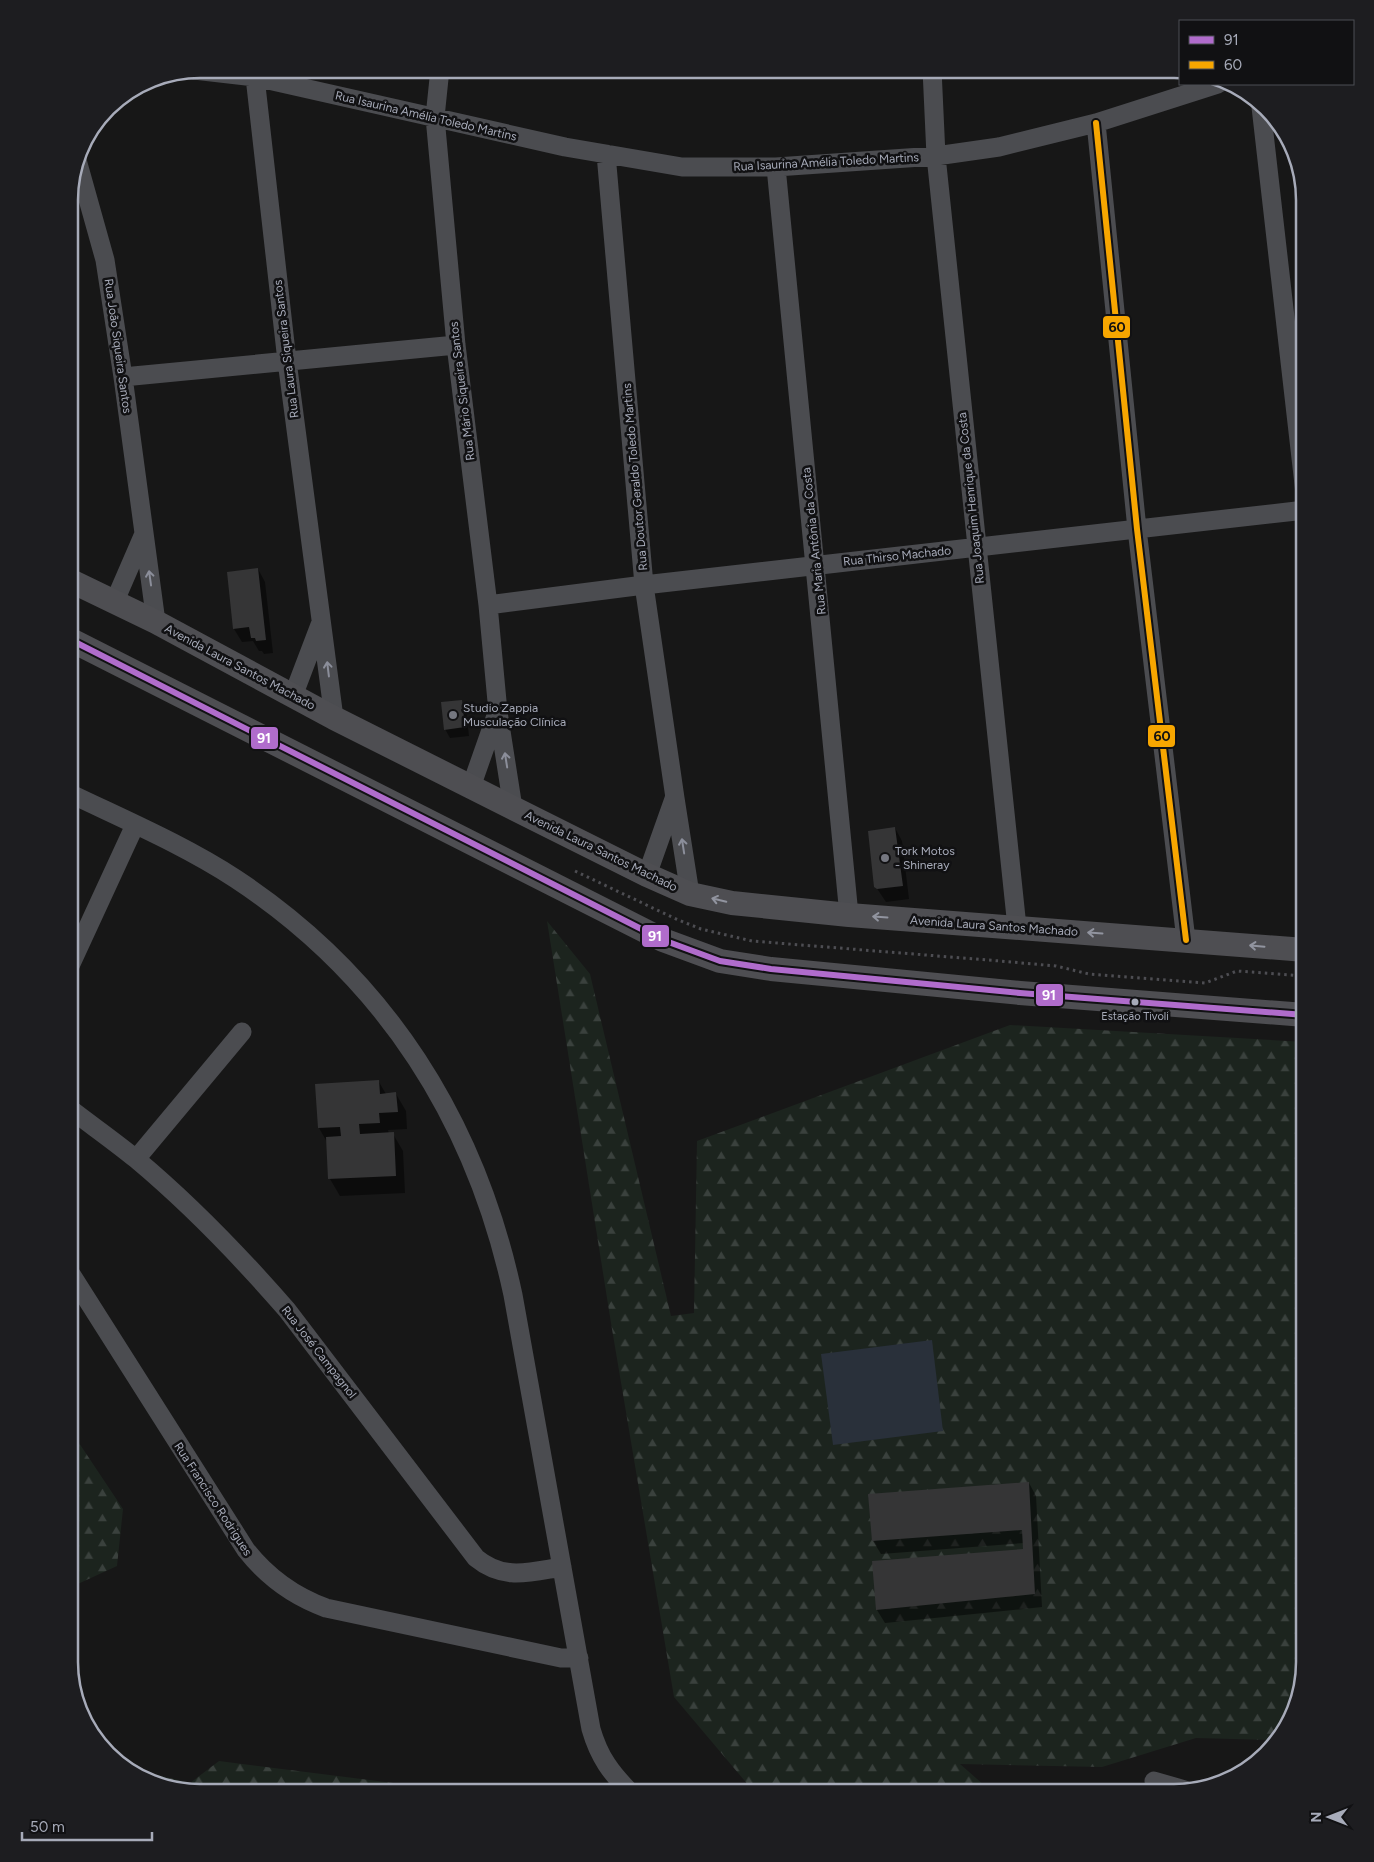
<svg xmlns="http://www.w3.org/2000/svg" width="1374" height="1862" viewBox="0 0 1374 1862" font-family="Figtree,sans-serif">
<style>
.forest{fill:url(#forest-firs)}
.water{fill:#29303a}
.shadow{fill:#0007}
.building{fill:#353536}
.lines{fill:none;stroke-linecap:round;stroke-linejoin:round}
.path{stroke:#4d4d52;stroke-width:3;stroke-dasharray:2.5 4;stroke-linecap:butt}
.minor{stroke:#4b4c50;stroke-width:19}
.major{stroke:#4e4e52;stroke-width:24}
.bus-1-casing{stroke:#111113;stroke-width:10}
.bus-2-casing{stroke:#111113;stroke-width:10}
.bus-1{stroke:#b06ccc;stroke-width:6}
.bus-2{stroke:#f7a600;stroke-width:6}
.oneway{stroke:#8b8e9a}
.oneway2{stroke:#91949f}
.poi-dot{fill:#757780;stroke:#111113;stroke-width:2}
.bus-dot{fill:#a7abb9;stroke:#111113;stroke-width:2}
.labels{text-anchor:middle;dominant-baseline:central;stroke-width:5;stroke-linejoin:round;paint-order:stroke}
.bus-label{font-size:11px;fill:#a7abb9;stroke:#111113}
.street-label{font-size:12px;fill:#a7abb9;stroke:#111113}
.poi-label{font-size:12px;fill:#a7abb9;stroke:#111113;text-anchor:start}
.rim{fill:none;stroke:#a7abb9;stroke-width:2.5}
.line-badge{stroke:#111113;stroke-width:2}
.badge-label{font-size:14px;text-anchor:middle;font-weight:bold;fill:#fff}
.pale-badge-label{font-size:14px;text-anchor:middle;font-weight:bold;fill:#111}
</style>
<defs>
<pattern id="forest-firs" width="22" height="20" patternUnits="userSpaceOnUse" patternTransform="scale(1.25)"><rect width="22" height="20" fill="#1c241e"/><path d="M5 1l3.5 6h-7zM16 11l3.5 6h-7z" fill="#3a413d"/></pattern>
</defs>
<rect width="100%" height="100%" fill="#171717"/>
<path class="forest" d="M547 921 590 974 671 1316 694 1313 697 1141 1010 1025 1305 1042V1663L1288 1728 1275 1740 1196 1738 1102 1767 960 1764 993 1793H755L674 1697 611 1323Z
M69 1428 123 1509 117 1566 69 1588Z
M219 1761 409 1785 413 1793H191L134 1776 125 1767 190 1783Z"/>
<path class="water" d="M932 1340 943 1431 833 1445 821 1354Z"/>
<path class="shadow" d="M258 569 265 582 273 653 264 654 262 651H259L253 641 242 642 234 629 228 573Z
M461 701 466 709 469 736 450 738 445 729Z
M895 828 902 841 909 899 886 902 876 887Z
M379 1082 386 1094H396L406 1111 407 1129 388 1130 389 1134H393L403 1151 405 1193 340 1196 330 1179 327 1142 319 1128Z
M1029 1483 1036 1496 1042 1607 885 1623 877 1610 873 1562 1025 1551 1024 1543 881 1554 873 1541Z"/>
<path class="building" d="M258 568 266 640 256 641 255 638H251L249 627 233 629 227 572Z
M462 700 465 727 444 730 441 702Z
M895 827 903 886 877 889 874 887 868 831Z
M379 1080 380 1094 396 1092 398 1112 379 1113 380 1123 359 1124 360 1134 394 1132 396 1176 328 1179 326 1137 341 1136 340 1127 318 1128 315 1084Z
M1029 1482 1035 1594 876 1610 872 1561 1023 1549 1022 1530 872 1541 868 1494Z"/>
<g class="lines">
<path class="path" d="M575 871 676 919 701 929 752 941 1000 961 1056 966 1089 974 1205 983 1237 971 1305 976"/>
<path class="minor" d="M440 69 435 117 456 345 488 605 498 712 513 808
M932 69 936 156 1017 927
M194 70 255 77 565 147 682 167H776L936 156 999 147 1096 123 1218 84
M255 77 287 361 334 718
M1261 107 1305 493
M1096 123 1137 529 1186 940
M606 154 644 585 675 798 690 894
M77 160 105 260 123 377 156 622
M776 167 849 915
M123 377 456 345
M114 603 143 536
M488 605 644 585 1305 510
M293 696 320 625
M471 787 497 713
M69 793C125 820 184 845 236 879 386 978 476 1122 513 1295L591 1729C599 1757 611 1773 631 1793
M647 875 674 799
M69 968 135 825
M69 1108C91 1125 114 1141 136 1159 191 1205 240 1256 287 1310L476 1558C504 1581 530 1572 562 1567
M136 1159 242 1032
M69 1271 246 1550C268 1578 293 1596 326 1608L561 1658H579
M1154 1781 1185 1790"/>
<path class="major" d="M69 580 156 622 334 718 513 808 647 875 690 894 732 903 849 915 1305 950
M69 639 663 940 720 961 771 969 1020 993 1305 1015"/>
<defs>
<path id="bus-1" d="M69 639 663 940 720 961 771 969 1020 993 1305 1015"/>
<path id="bus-2" d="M1096 123 1137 529 1186 940"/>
</defs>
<use href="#bus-1" class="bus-1-casing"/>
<use href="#bus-2" class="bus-2-casing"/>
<use href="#bus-1" class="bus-1"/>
<use href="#bus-2" class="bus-2"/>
</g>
<defs><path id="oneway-shaft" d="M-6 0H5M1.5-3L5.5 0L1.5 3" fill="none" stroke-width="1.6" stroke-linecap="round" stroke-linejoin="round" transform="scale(1.25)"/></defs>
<g class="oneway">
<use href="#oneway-shaft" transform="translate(150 578) rotate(-98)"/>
<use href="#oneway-shaft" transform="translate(328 669) rotate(-97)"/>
<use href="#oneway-shaft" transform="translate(506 760) rotate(-99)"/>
<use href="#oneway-shaft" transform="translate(683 846) rotate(-99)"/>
</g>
<g class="oneway2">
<use href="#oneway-shaft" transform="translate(719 900) rotate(-167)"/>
<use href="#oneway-shaft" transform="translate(880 917) rotate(-176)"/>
<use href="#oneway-shaft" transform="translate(1095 933) rotate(-176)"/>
<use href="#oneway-shaft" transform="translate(1257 946) rotate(-175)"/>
</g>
<g class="poi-dot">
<circle cx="453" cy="715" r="5"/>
<circle cx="885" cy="858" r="5"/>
</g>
<circle class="bus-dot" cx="1135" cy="1002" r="4.5"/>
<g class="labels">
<g class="bus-label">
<text x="1135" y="1016">Estação Tivoli</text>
</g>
<g class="street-label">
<text transform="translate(426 116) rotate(13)">Rua Isaurina Amélia Toledo Martins</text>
<text transform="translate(826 162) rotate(-3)">Rua Isaurina Amélia Toledo Martins</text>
<text transform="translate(118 346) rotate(82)">Rua João Siqueira Santos</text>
<text transform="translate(286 349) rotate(-97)">Rua Laura Siqueira Santos</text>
<text transform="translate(462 391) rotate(-97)">Rua Mário Siqueira Santos</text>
<text transform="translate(635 477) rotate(-95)">Rua Doutor Geraldo Toledo Martins</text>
<text transform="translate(971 498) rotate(-96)">Rua Joaquim Henrique da Costa</text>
<text transform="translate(814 541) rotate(-96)">Rua Maria Antônia da Costa</text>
<text transform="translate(897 556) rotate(-6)">Rua Thirso Machado</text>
<text transform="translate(240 667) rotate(28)">Avenida Laura Santos Machado</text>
<text transform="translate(601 851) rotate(26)">Avenida Laura Santos Machado</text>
<text transform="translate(994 926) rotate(4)">Avenida Laura Santos Machado</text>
<text transform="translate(319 1352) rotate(52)">Rua José Campagnol</text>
<text transform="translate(213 1499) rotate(57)">Rua Francisco Rodrigues</text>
</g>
<g class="poi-label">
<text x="463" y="708">Studio Zappia<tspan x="463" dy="14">Musculação Clínica</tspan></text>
<text x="895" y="851">Tork Motos<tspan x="895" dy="14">- Shineray</tspan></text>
</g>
</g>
<path d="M0 0H1374V1862H0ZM200 78H1174A122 122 0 0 1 1296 200V1662A122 122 0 0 1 1174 1784H200A122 122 0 0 1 78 1662V200A122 122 0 0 1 200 78Z" fill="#1d1d20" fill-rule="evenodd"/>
<path class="rim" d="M200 78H1174A122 122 0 0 1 1296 200V1662A122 122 0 0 1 1174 1784H200A122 122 0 0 1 78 1662V200A122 122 0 0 1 200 78Z"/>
<g class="line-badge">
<rect x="1102" y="315" width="29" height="24" rx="5" fill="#f7a600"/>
<rect x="1147" y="724" width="29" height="24" rx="5" fill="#f7a600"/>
<rect x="250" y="726" width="29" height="24" rx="5" fill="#b06ccc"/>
<rect x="641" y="924" width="29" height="24" rx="5" fill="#b06ccc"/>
<rect x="1035" y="983" width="29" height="24" rx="5" fill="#b06ccc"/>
</g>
<g class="badge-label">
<text x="264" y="743">91</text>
<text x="655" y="941">91</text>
<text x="1049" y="1000">91</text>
</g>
<g class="pale-badge-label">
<text x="1117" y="332">60</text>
<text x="1162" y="741">60</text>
</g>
<rect x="1179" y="20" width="175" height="65" fill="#111113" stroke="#4d4f55"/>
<rect x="1189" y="36" width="25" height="8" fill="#b06ccc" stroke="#4d4f55"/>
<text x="1224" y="45" font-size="15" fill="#a7abb9">91</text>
<rect x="1189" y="61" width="25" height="8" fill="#f7a600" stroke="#4d4f55"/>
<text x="1224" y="70" font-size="15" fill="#a7abb9">60</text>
<g transform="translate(1329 1817) rotate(270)" stroke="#111113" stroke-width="4" paint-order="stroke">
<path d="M0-4L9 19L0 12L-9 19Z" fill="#a7abb9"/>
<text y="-8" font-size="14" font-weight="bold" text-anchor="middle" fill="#a7abb9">N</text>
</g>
<path d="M22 1832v8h130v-8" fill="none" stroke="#a7abb9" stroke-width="2.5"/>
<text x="30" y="1832" font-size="15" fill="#a7abb9" stroke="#111113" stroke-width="4" paint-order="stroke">50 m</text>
</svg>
